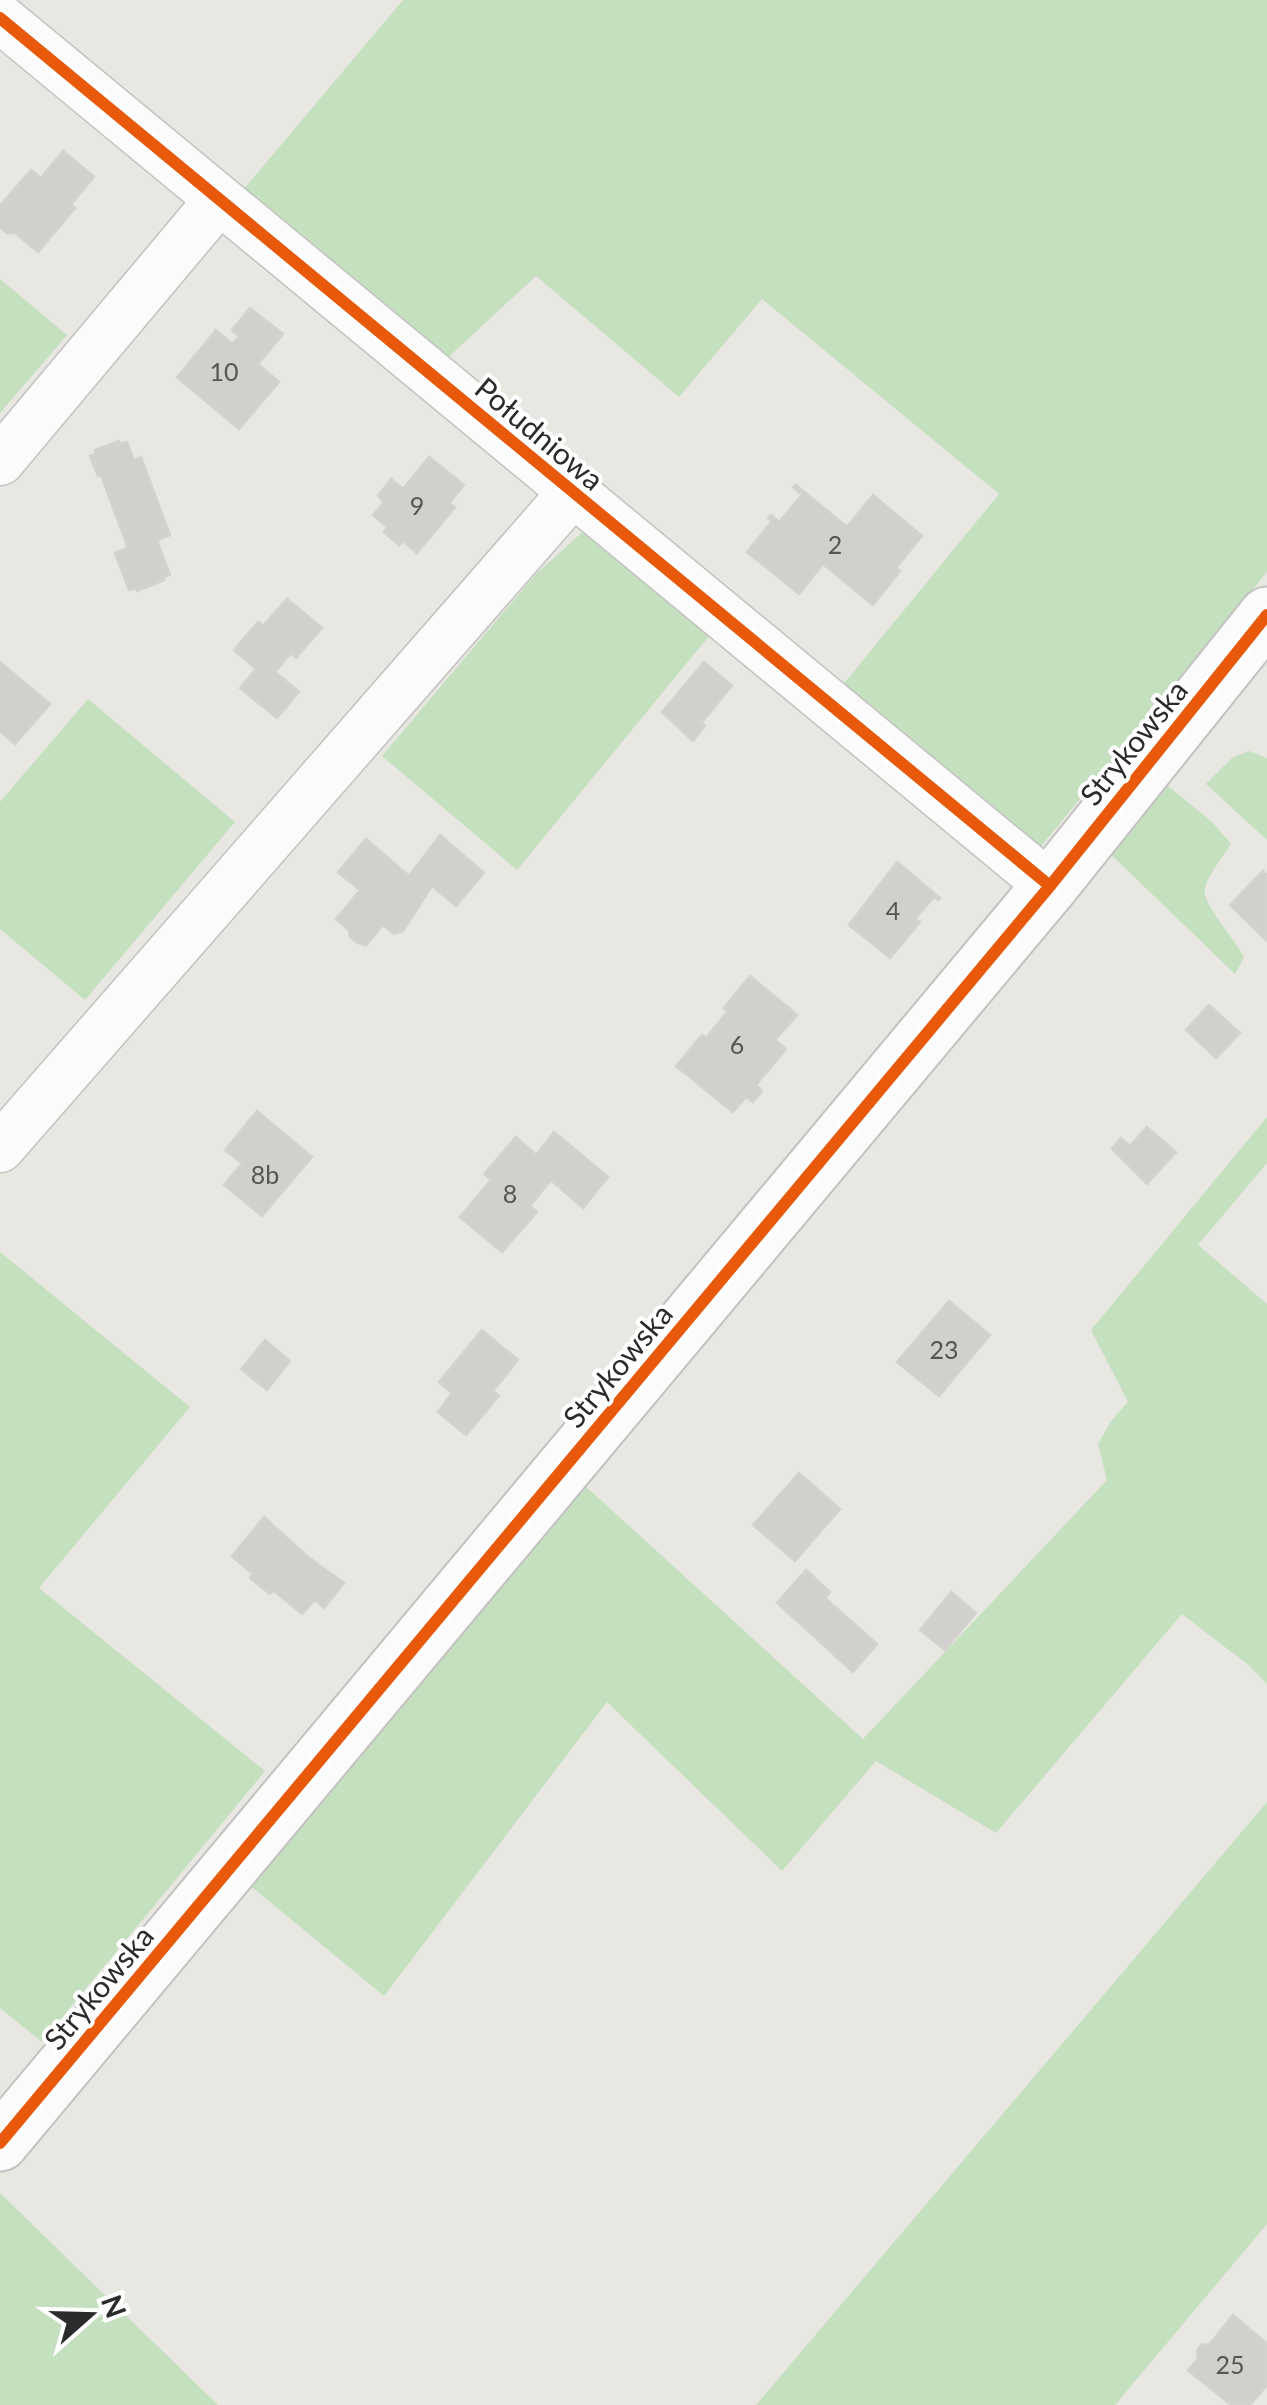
<svg xmlns="http://www.w3.org/2000/svg" width="1267" height="2405" viewBox="0 0 1267 2405" font-family="Lato,sans-serif">
<style>
.green{fill:#c5e0bf}
.building{fill:#d1d0cd;stroke:#d3d3ce;stroke-width:2.5}
.lines{fill:none;stroke-linecap:round;stroke-linejoin:round}
.street-casing{stroke:#c2c2c1;stroke-width:51}
.secondary-casing{stroke:#c2c2c1;stroke-width:59}
.street{stroke:#fcfbfb;stroke-width:48}
.secondary{stroke:#fcfbfb;stroke-width:55}
.cycleway-casing{stroke:#fff;stroke-width:19}
.cycleway{stroke:#e8590c;stroke-width:12}
.labels{text-anchor:middle;dominant-baseline:central;stroke-width:8;stroke-linejoin:round;paint-order:stroke}
.number-label{font-size:25px;fill:#555554}
.street-label{font-size:30px;fill:#2b2b2b;stroke:#fff}
</style>
<rect width="100%" height="100%" fill="#e8e7e2"/>
<path class="green" d="M403 0H1267V572L1033 856 837 692 999 494 762 299 679 397 536 276 441 364 238 196Z
M0 279 67 335 0 413Z
M589 526 714 630 517 870 382 756 535 575Z
M88 699 235 822 85 1000 0 929V802Z
M1249 751 1267 758V840L1206 784 1232 758Z
M1156 776 1212 822 1231 844C1223 857 1210 872 1205 887 1200 902 1236 940 1244 957L1235 974 1101 845Z
M1267 1117V1163L1198 1245 1267 1304V1684L1247 1664 1182 1614 996 1833 876 1761 782 1871 607 1702 384 1996 247 1883 582 1483 863 1739 1107 1480 1098 1444 1111 1421 1128 1402 1091 1330Z
M0 1252 190 1407 39 1588 265 1771 42 2042 0 2008Z
M1267 1802V2224L1115 2405H756Z
M0 2193 218 2405H0Z"/>
<path class="building" d="M63 151 94 177 71 204 75 208 38 252 15 233H7L0 227V206L31 170 41 178Z
M250 308 283 334 258 364 279 382 239 429 177 377 216 330 232 344 239 336 232 330Z
M119 441 120 444 127 442 134 460 141 457 170 535 157 540 170 575 163 577 164 580 137 591 136 588 129 590 115 553 128 548 101 475 98 476 90 456 96 453 95 450Z
M429 457 464 485 449 503 455 507 417 553 403 541 399 545 384 532 387 527 373 515 384 502 378 496 391 479 403 489Z
M796 485 847 527 873 495 922 536 896 568 900 571 873 605 823 564 799 594 747 552 772 521 768 518 771 515 779 522 802 495 793 487Z
M287 599 322 628 296 658 291 653 275 672 299 692 277 718 240 688 256 669 234 650 258 622 263 626Z
M0 662 50 704 15 744 0 731Z
M704 662 732 686 702 722 675 697Z
M675 697 705 726 693 741 662 712Z
M440 835 484 873 456 906 432 886 403 931 394 934 383 925 366 945 358 943 350 937 349 930 336 919 360 890 338 872 366 839 409 876Z
M897 862 940 898 938 900 934 897 915 919 920 922 890 958 849 925Z
M1263 871 1267 875V941L1230 905Z
M750 976 797 1015 775 1040 786 1049 756 1085 762 1091 753 1102 746 1097 733 1112 676 1066 702 1035 706 1038 728 1011 724 1008Z
M1209 1005 1240 1033 1216 1058 1186 1030Z
M257 1111 312 1157 262 1216 224 1185 242 1163 225 1150Z
M1147 1127 1176 1152 1147 1184 1112 1149 1121 1138 1130 1146Z
M554 1132 608 1177 583 1208 551 1180 530 1206 537 1212 502 1252 460 1217 491 1180 484 1174 516 1137 536 1155Z
M949 1301 990 1335 939 1396 897 1362Z
M482 1330 518 1360 493 1391 499 1396 466 1435 438 1412 452 1393 439 1382Z
M265 1340 290 1361 267 1390 241 1369Z
M799 1473 840 1509 795 1561 753 1525Z
M264 1517 308 1557 344 1583 324 1608 315 1600 302 1614 273 1590 270 1594 250 1578 253 1574 232 1556Z
M806 1570 830 1592 825 1598 877 1644 853 1672 777 1603Z
M951 1592 976 1613 945 1650 920 1630Z
M1233 2315 1267 2344V2385L1250 2405H1231L1188 2370 1198 2359 1197 2351 1202 2344 1209 2345Z"/>
<g class="lines">
<defs>
<path id="street" d="M0 18 1050 886
M0 461 219 200
M0 1148 573 492"/>
<path id="secondary" d="M0 2143 1050 886 1267 615"/>
</defs>
<use href="#street" class="street-casing"/>
<use href="#secondary" class="secondary-casing"/>
<use href="#street" class="street"/>
<use href="#secondary" class="secondary"/>
<defs>
<path id="cycleway" d="M0 18 1050 886
M0 2143 1050 886 1267 615"/>
</defs>
<use href="#cycleway" class="cycleway-casing"/>
<use href="#cycleway" class="cycleway"/>
</g>
<g class="labels">
<g class="number-label">
<text x="224" y="371">10</text>
<text x="417" y="505">9</text>
<text x="835" y="544">2</text>
<text x="893" y="910">4</text>
<text x="737" y="1044">6</text>
<text x="265" y="1174">8b</text>
<text x="510" y="1193">8</text>
<text x="944" y="1349">23</text>
<text x="1230" y="2364">25</text>
</g>
<g class="street-label">
<text transform="translate(540 433) rotate(40)">Południowa</text>
<text transform="translate(1133 742) rotate(-51)">Strykowska</text>
<text transform="translate(617 1365) rotate(-50)">Strykowska</text>
<text transform="translate(98 1987) rotate(-50)">Strykowska</text>
</g>
</g>
<g transform="translate(90 2315) rotate(70)" stroke="#ffffff" stroke-width="8" paint-order="stroke">
<path d="M0-8L18 38L0 25L-18 38Z" fill="#2b2b2b"/>
<text y="-15" font-size="28" font-weight="bold" text-anchor="middle" fill="#2b2b2b">N</text>
</g>
</svg>
